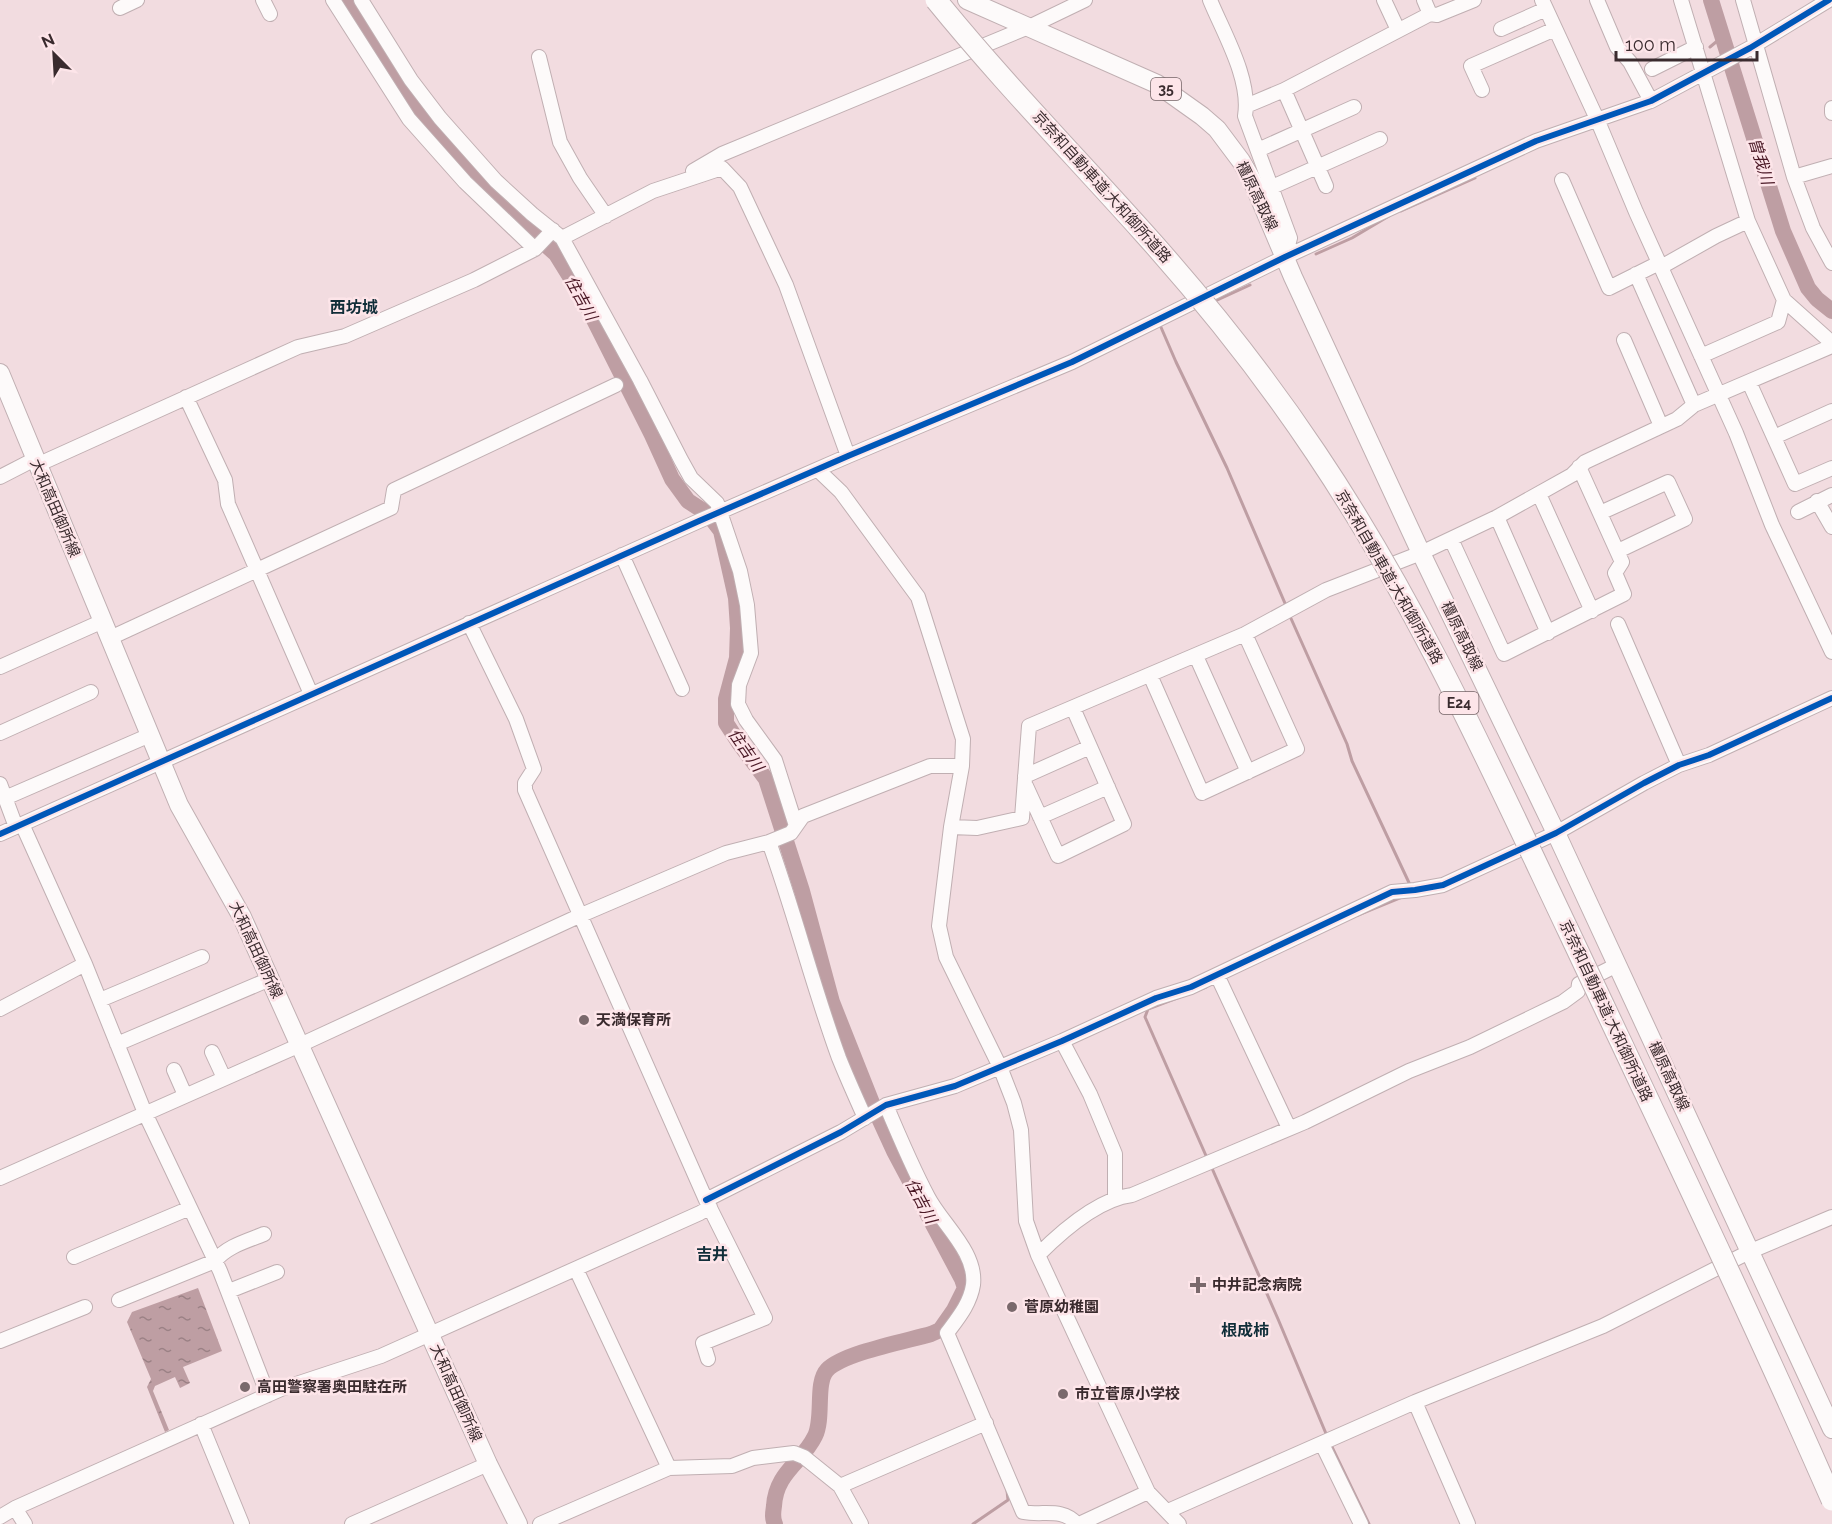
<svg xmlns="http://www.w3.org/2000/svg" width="1832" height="1524" viewBox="0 0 1832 1524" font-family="Raleway,'Noto Sans JP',sans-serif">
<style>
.water{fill:url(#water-ripples)}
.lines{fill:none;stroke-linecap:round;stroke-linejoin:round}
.stream{stroke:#be9ea3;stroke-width:3}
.river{stroke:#be9ea3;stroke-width:16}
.minor-casing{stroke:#c0afb2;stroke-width:16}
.major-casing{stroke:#c0afb2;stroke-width:20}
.minor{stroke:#fdfafa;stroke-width:14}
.major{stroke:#fdfafa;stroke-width:18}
.highway-bridge-casing{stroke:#c0afb2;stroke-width:23;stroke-linecap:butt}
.highway-bridge{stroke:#fdfafa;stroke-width:21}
.cycleway-casing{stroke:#fde5e9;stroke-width:10}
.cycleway{stroke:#0057b8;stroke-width:6}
.poi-dot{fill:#7a696c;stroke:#fde5e9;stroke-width:2}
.labels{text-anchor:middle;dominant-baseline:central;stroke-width:5;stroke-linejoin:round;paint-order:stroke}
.shield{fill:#fde5e9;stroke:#746366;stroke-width:1.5}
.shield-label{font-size:14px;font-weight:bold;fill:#3a2b2e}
.street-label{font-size:15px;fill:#3a2b2e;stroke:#fde5e9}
.poi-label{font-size:15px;font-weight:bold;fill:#3a2b2e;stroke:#fde5e9;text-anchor:start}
.water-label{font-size:16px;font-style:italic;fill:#4a1825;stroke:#fde5e9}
.neighbourhood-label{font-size:16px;font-weight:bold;fill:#112e39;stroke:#fde5e9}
</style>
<defs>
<pattern id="water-ripples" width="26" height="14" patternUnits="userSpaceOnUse" patternTransform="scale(1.5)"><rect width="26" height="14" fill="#be9ea3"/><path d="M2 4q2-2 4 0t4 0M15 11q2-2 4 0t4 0" fill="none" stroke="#9b8185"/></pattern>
</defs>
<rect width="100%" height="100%" fill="#f2dce0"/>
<path class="water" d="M198 1288 222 1351 183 1367 190 1383 180 1388 175 1377 155 1386 153 1391 169 1430 165 1432 147 1387 151 1379 127 1322 132 1312Z"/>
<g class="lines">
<path class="stream" d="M1710 47 1722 37
M1401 211 1475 178
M1316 254 1352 238 1389 216
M1213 302 1250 285
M1160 325 1176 362 1227 468 1287 608
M1289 614 1347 744 1352 761 1411 887
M1358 915 1402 897
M1206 987 1148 1009 1145 1017 1207 1158
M1211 1166 1278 1319 1327 1436
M1331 1445 1369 1524
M973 1524 1008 1500 1007 1490"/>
<path class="river" d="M347 0 426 121 494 199 556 254 582 296 652 435 672 479 688 501 708 514 721 531 736 598 738 628 737 658 726 699V723L739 743 766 779 802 891 832 1002 872 1103 894 1151 962 1279 965 1288 954 1310 940 1330 931 1334C907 1341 843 1353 827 1370 815 1383 824 1418 815 1436 802 1463 776 1472 774 1506 773 1513 772 1518 775 1524
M1711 0 1783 231 1808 288 1817 299 1832 311"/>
<defs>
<path id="minor" d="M263 0 270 14
M333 0 409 119 465 182 535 249
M361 0 411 80 440 118 496 181 532 214 562 238 640 380 681 460 691 478 717 503 740 571 747 605 751 653 739 685 738 704 746 720 775 760 796 826
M1210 0C1224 34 1251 79 1245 116L1290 238 1285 257
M1384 0 1398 30
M1424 0 1430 14
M1542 0 1597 119 1636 212 1736 433 1772 525 1832 652
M1597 0 1617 47 1630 62 1651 101
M1681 0 1748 221 1784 300 1832 343
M1743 0 1794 177 1813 228 1832 263
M120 8 137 0
M1501 29 1546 9
M539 57 560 142 580 178 606 216
M1652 69 1696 47
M1284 90 1326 186
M1482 90 1471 66 1555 29
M1246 106 1284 90 1430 14 1437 15 1474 0
M1832 108V113
M1258 150 1354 107
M693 171 722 154 1031 26 1085 0
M1794 177 1832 166
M1562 180 1609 288 1659 263
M1272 187 1380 139
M562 238 653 191 722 168 740 187 786 285 848 456
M1661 267 1716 236 1748 221
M1636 274 1694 405
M1624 340 1661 426
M1701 356 1778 322 1784 300
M1749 382 1795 484 1832 468
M186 397 225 480 228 504 311 694
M1774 437 1832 411
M37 465 298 347 345 336 474 280 535 249 553 230
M818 470 841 492 918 597 963 739 962 766 951 827 939 926 946 957 1000 1067 1014 1103 1021 1130 1026 1221 1038 1255 1148 1492 1179 1524
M0 477 35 459
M1539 494 1592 611
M1817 501 1832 527
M1798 512 1832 495
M1600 513 1668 482 1685 519 1618 551
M1497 517 1548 633
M1451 539 1504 654 1624 594 1615 573 1622 562 1579 467
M622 555 682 689
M469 623 516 719 534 769 525 783V790L706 1200 765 1318 703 1343 708 1359
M1618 624 1679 765
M110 638 391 508 394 490 616 385
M1196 656 1248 772
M0 667 103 621
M1150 675 1202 793 1297 749 1245 634
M0 733 91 692
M1025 776 1090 747
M0 784 16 827
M1026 786 1058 856 1124 824 1073 708
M5 798 150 735
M1040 817 1108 787
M22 824 85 964 145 1113 220 1271 268 1395
M951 827 977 828 1022 818 1029 726 1245 634 1326 590 1421 553 1497 517 1572 475 1585 462 1677 419 1694 405 1832 346
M0 834 699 521 848 456 1072 362 1285 257 1536 141 1651 101 1750 48 1829 0
M769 842C795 914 813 987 839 1058 847 1078 856 1098 865 1118
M1217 975 1289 1128
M100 1000 202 957
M0 1009 85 964
M1062 1041 1090 1094 1115 1154V1197
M117 1044 270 979
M212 1052 224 1078
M174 1070 185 1095
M886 1105C899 1136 912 1167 928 1197 942 1224 977 1252 973 1285 970 1304 958 1318 947 1333L1023 1512C1043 1516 1062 1507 1077 1524
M0 1178 300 1045 579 916 726 853 769 842 791 833 803 816 930 766H962
M706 1200 841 1132 886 1105 955 1086 1062 1041 1156 998 1191 987 1392 892 1415 890 1443 885 1556 833 1644 783 1679 765 1709 755 1832 698
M1038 1255C1062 1231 1098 1199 1132 1195L1305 1122 1409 1071 1470 1047 1563 1002 1578 991 1579 984 1617 965
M74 1257 190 1208
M576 1269 669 1468
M229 1291 277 1272
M119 1300 215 1261C227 1246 247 1241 264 1234
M0 1341 85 1307
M1415 1402 1468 1524
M201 1424 242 1524
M1322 1444 1361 1524
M840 1486 986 1423
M15 1508 25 1524
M1168 1511 1415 1402 1603 1326 1751 1251 1832 1217
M0 1517 15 1508 281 1389 381 1356 700 1213 710 1207
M352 1524 488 1464
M540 1524 669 1468 732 1466 753 1458 794 1453 804 1457 840 1486 861 1524
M1079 1524 1148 1492"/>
<path id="major" d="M967 0 1157 84 1202 116 1217 129 1241 161 1252 180 1293 277 1421 553 1556 833 1832 1429
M0 373 179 805 242 917 488 1464 518 1524"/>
</defs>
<use href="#minor" class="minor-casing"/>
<use href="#major" class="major-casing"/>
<use href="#minor" class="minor"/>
<use href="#major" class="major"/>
<defs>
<path id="highway-bridge" d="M936 0C1001 80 1073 154 1142 231 1205 301 1264 375 1316 453 1417 603 1491 768 1568 930 1657 1119 1748 1308 1832 1500"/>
</defs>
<use href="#highway-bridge" class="highway-bridge-casing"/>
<use href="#highway-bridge" class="highway-bridge"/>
<defs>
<path id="cycleway" d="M0 834 699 521 848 456 1072 362 1285 257 1536 141 1651 101 1750 48 1829 0
M706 1200 841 1132 886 1105 955 1086 1062 1041 1156 998 1191 987 1392 892 1415 890 1443 885 1556 833 1644 783 1679 765 1709 755 1832 698"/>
</defs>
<use href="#cycleway" class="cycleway-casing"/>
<use href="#cycleway" class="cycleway"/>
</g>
<g class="poi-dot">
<circle cx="584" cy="1020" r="6"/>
<path d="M1195 1276h6v6h6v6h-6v6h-6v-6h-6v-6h6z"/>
<circle cx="1012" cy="1307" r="6"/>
<circle cx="245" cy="1387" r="6"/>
<circle cx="1063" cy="1394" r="6"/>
</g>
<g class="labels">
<g class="shield">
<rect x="1151" y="78" width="30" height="22" rx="4.5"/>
<rect x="1439.5" y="692" width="39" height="22" rx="4.5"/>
</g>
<g class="shield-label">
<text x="1166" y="89">35</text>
<text x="1459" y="703">E24</text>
</g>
<g class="street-label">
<text transform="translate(1102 187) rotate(48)">京奈和自動車道;大和御所道路</text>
<text transform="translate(1257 196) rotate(64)">橿原高取線</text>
<text transform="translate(55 508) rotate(67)">大和高田御所線</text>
<text transform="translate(1389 577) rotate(60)">京奈和自動車道;大和御所道路</text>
<text transform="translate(1462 636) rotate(64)">橿原高取線</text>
<text transform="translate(256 950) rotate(65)">大和高田御所線</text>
<text transform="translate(1606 1011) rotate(65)">京奈和自動車道;大和御所道路</text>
<text transform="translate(1669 1076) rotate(65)">橿原高取線</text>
<text transform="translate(456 1393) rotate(66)">大和高田御所線</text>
</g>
<g class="poi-label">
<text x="596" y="1020">天満保育所</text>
<text x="1212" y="1285">中井記念病院</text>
<text x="1024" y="1307">菅原幼稚園</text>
<text x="257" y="1387">高田警察署奥田駐在所</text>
<text x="1075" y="1394">市立菅原小学校</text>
</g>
<g class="water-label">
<text transform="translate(1761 161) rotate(73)">曽我川</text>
<text transform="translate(581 298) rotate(61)">住吉川</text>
<text transform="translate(746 750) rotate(55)">住吉川</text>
<text transform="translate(921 1201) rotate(62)">住吉川</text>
</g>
<g class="neighbourhood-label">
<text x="354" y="307">西坊城</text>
<text x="712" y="1254">吉井</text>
<text x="1245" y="1330">根成柿</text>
</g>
</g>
<g transform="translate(54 54) rotate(336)" stroke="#fde5e9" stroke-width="4.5" paint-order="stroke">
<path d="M0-4.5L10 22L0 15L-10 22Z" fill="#3a2b2e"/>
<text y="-9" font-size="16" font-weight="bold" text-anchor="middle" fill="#3a2b2e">N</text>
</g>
<path d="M1616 51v9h141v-9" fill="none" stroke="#3a2b2e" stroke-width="3"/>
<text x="1625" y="51" font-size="18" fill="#3a2b2e" stroke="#fde5e9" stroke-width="4.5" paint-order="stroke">100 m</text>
</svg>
